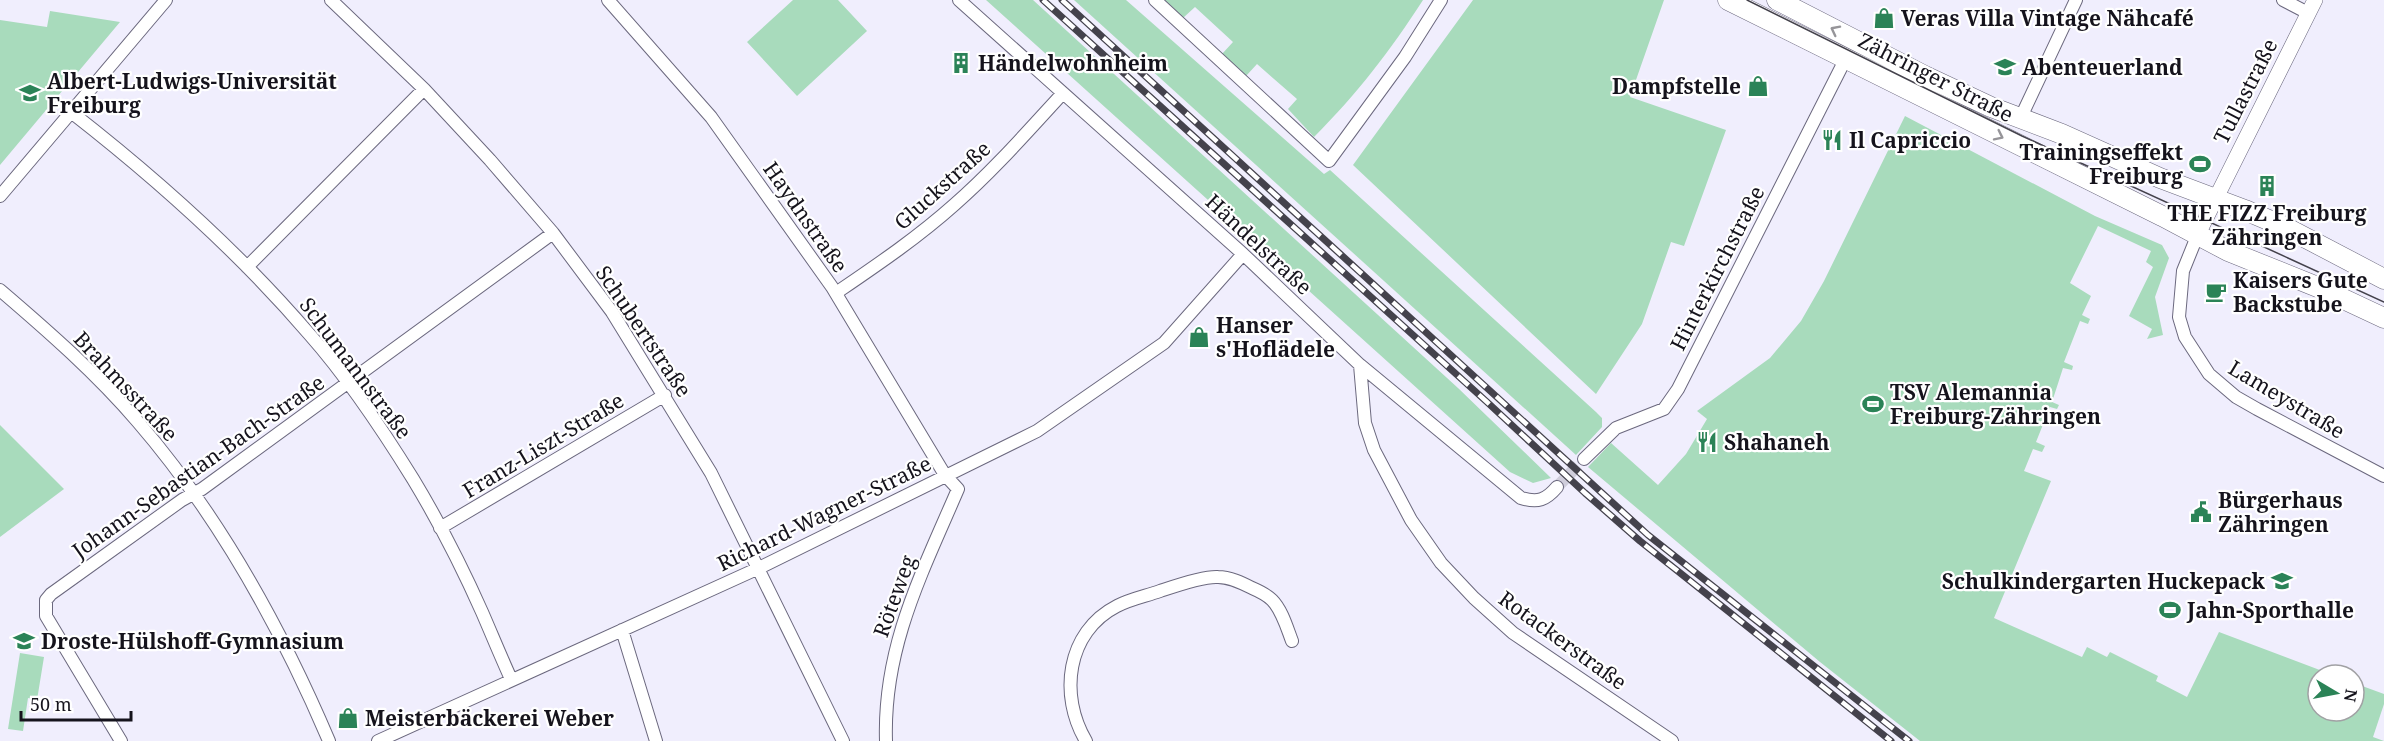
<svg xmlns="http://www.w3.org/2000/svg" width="2384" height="741" viewBox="0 0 2384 741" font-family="'Noto Serif',serif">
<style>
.green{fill:#a8dbbc}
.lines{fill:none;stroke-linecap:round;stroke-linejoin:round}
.minor-tunnel{stroke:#cfcddb;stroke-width:12;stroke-dasharray:12 6;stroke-linecap:butt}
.minor-casing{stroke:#6b687e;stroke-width:14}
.tertiary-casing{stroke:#6b687e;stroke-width:16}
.primary-casing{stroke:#6b687e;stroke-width:21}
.minor{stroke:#fff;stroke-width:12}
.tertiary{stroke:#fff;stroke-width:15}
.primary{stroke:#fff;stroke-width:20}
.tram{stroke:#44424c;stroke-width:1.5}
.rail-casing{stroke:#44424c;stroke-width:7}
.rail{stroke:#fff;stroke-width:4.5;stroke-dasharray:14;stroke-linecap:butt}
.oneway{stroke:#969599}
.labels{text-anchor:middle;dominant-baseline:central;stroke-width:4.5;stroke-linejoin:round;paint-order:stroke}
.poi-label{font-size:21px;font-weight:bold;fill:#15131c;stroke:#fff;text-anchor:start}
.street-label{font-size:21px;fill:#15131c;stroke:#fff}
</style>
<rect width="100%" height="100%" fill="#f0eefd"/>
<path class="green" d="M793 0H838L867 31 797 96 747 42Z
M986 0H1033L1458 388 1551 478 1533 483 1510 472Z
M1074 0H1126L1324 174 1330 170 1596 412 1602 418V427L1576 455Z
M1162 0H1423C1390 51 1357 94 1314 137L1288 109 1297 99 1257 64 1246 76 1222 54 1233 42 1195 7 1183 18Z
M1473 0H1664L1630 97 1726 130 1684 246 1671 242 1642 324 1596 394 1353 165Z
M50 11 120 22 0 165V20L47 27Z
M1905 116 2095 216 2162 245 2169 258 2155 297 2163 335 2147 339 2152 329 2129 316 2153 267 2146 262 2151 251 2098 226 2070 283 2091 296 2082 315 2090 319 2088 324 2080 321 2064 362 2073 366 2072 370 2063 368 2052 402 2059 405 2057 409 2050 407 2036 442 2045 446 2042 452 2033 449 2024 471 2051 481 1994 618 2082 657 2087 647 2107 657 2110 652 2158 676 2156 681 2187 697 2219 632 2333 675H2318V711H2354V683L2384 694V704L2373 737 2384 741H1920L1820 662 1588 467 1611 443 1658 485 1686 454 1707 419 1697 411 1770 358 1801 321 1824 281Z
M0 425 64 489 0 537Z
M20 653 44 657 37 700 28 698 23 731 8 729Z"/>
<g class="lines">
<path class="minor-tunnel" d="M1557 487 1584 459"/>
<defs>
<path id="minor" d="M331 0 424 89 490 160 553 233 612 312 711 473 843 741
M608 0 711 117 832 287 945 475 958 489C922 573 883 647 886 741
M959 0 1243 254 1360 365 1521 498C1538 503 1546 500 1557 487
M1155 0 1329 161 1405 57 1441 0
M2283 0 2308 13
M71 112C157 179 239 252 310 335 349 379 382 429 413 479 439 522 462 567 482 612 492 635 501 657 511 679
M2021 117 2076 0
M0 196 166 0
M2198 234 2183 271 2179 317 2185 337 2209 374 2236 397 2257 409 2384 476
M247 267 424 89
M0 290C48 331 97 374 138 422 220 517 280 626 329 741
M836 293C877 265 917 238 954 205 993 171 1028 131 1063 93
M1360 365 1365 423 1374 450 1411 520 1441 563 1474 598 1513 633 1672 741
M1584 459 1616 428 1664 409 1678 389 1846 58
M440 528 665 395
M622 630 656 741
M121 741 46 616V600L51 594 182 500 202 489 553 233
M378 741 759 568 1037 431 1164 343 1243 254
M1086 741C1059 696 1066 632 1117 606 1130 599 1146 596 1160 591 1175 586 1203 576 1218 577 1230 577 1242 583 1252 588 1259 591 1267 595 1272 600 1282 610 1287 628 1292 641"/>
<path id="tertiary" d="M2198 234 2315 0"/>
<path id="primary" d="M1728 0 2162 216 2228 251 2320 288 2384 318
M1777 0 1925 76 1991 107 2062 134 2160 178 2245 210 2285 227 2384 279"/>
</defs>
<use href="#minor" class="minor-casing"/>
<use href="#tertiary" class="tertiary-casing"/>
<use href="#primary" class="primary-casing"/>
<use href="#minor" class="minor"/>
<use href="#tertiary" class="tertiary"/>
<use href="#primary" class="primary"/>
<path class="tram" d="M1747 0 2022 136 2384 302"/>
<defs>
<path id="rail" d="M1043 0 1487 402 1585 493 1640 541 1891 741
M1062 0 1648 535 1909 741"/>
</defs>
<use href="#rail" class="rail-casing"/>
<use href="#rail" class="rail"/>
</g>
<defs><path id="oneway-chevron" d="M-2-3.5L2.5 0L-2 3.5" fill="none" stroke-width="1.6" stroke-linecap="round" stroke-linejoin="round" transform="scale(1.5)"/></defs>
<g class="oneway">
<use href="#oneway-chevron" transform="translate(1835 30) rotate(-153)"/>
<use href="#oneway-chevron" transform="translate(1999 136) rotate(26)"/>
</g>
<defs>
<symbol id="shop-bare" viewBox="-9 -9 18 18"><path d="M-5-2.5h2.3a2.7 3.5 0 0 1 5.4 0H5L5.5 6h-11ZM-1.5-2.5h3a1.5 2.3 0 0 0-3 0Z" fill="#2b8357" stroke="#fff" stroke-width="2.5" paint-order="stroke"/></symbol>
<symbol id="building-bare" viewBox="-9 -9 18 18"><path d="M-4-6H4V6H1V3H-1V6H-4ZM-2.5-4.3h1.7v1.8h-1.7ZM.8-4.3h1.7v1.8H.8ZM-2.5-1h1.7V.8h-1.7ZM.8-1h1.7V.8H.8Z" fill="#2b8357" stroke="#fff" stroke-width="2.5" paint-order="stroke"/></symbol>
<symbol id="school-bare" viewBox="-9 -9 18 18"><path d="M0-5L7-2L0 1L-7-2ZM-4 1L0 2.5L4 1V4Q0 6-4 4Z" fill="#2b8357" stroke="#fff" stroke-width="2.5" paint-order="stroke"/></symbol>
<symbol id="university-bare" viewBox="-9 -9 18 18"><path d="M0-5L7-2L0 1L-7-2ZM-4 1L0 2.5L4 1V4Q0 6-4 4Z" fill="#2b8357" stroke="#fff" stroke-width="2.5" paint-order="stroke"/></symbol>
<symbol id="restaurant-bare" viewBox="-9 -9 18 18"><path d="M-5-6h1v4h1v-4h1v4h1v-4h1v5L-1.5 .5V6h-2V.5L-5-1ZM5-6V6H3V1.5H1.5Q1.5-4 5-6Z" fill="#2b8357" stroke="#fff" stroke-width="2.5" paint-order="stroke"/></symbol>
<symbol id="stadium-bare" viewBox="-9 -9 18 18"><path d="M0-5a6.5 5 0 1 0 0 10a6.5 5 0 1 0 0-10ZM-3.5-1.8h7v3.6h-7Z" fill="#2b8357" stroke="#fff" stroke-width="2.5" paint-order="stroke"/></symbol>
<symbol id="cafe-bare" viewBox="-9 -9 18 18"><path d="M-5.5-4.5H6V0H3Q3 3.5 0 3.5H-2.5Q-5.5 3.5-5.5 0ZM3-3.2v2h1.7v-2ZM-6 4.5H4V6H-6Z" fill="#2b8357" stroke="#fff" stroke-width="2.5" paint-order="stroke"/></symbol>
<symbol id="civic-bare" viewBox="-9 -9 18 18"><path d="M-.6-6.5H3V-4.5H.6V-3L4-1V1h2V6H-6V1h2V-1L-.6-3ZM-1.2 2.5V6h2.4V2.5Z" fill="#2b8357" stroke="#fff" stroke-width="2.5" paint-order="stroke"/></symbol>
</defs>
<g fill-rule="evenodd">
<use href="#shop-bare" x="1869" y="3" width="30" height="30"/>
<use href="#building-bare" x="946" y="48" width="30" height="30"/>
<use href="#school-bare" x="1990" y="52" width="30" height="30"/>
<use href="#shop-bare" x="1743" y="71" width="30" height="30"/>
<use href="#university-bare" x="15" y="78" width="30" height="30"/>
<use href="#restaurant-bare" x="1817" y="125" width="30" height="30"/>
<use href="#stadium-bare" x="2185" y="149" width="30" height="30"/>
<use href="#building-bare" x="2252" y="171" width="30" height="30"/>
<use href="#cafe-bare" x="2201" y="277" width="30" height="30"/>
<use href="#shop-bare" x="1184" y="322" width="30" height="30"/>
<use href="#stadium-bare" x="1858" y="389" width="30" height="30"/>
<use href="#restaurant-bare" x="1692" y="427" width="30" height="30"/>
<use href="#civic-bare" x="2186" y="497" width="30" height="30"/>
<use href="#school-bare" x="2267" y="566" width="30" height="30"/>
<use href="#stadium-bare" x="2155" y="595" width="30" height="30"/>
<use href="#school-bare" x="9" y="626" width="30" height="30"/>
<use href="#shop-bare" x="333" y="703" width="30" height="30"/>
</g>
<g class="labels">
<g class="poi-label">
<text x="1901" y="18">Veras Villa Vintage Nähcafé</text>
<text x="978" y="63">Händelwohnheim</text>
<text x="2022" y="67">Abenteuerland</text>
<text x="47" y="81">Albert-Ludwigs-Universität<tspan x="47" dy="24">Freiburg</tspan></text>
<text x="1741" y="86" text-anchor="end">Dampfstelle</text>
<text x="1849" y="140">Il Capriccio</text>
<text x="2183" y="152" text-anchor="end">Trainingseffekt<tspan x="2183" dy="24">Freiburg</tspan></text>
<text x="2267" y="213" text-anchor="middle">THE FIZZ Freiburg<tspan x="2267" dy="24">Zähringen</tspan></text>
<text x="2233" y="280">Kaisers Gute<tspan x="2233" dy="24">Backstube</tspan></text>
<text x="1216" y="325">Hanser<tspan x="1216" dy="24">s'Hoflädele</tspan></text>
<text x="1890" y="392">TSV Alemannia<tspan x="1890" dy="24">Freiburg-Zähringen</tspan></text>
<text x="1724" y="442">Shahaneh</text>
<text x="2218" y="500">Bürgerhaus<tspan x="2218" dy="24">Zähringen</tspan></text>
<text x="2265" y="581" text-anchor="end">Schulkindergarten Huckepack</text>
<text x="2187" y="610">Jahn-Sporthalle</text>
<text x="41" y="641">Droste-Hülshoff-Gymnasium</text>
<text x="365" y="718">Meisterbäckerei Weber</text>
</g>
<g class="street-label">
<text transform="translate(1936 77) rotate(27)">Zähringer Straße</text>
<text transform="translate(2245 91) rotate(-63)">Tullastraße</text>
<text transform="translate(942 185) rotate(-42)">Gluckstraße</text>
<text transform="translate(806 217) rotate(55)">Haydnstraße</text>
<text transform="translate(1259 244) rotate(43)">Händelstraße</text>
<text transform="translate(1717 268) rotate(-63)">Hinterkirchstraße</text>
<text transform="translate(644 331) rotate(56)">Schubertstraße</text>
<text transform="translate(356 368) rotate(53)">Schumannstraße</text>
<text transform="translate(126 386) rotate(47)">Brahmsstraße</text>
<text transform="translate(2287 399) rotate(31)">Lameystraße</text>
<text transform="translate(543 445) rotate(-31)">Franz-Liszt-Straße</text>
<text transform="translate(198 466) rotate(-35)">Johann-Sebastian-Bach-Straße</text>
<text transform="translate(824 513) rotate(-26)">Richard-Wagner-Straße</text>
<text transform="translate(894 596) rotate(-70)">Röteweg</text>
<text transform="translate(1563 640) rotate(36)">Rotackerstraße</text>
</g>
</g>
<g transform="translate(2336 693) rotate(100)"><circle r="28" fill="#ffffff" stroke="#a1a1a4" stroke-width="1.5"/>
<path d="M0-4.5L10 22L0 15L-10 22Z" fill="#2b8357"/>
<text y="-9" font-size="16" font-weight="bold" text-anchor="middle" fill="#15131c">N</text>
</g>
<path d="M21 711v9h110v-9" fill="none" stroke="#15131c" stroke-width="3"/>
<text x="30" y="711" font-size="18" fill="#15131c" stroke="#ffffff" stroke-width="4.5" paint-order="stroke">50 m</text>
</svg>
